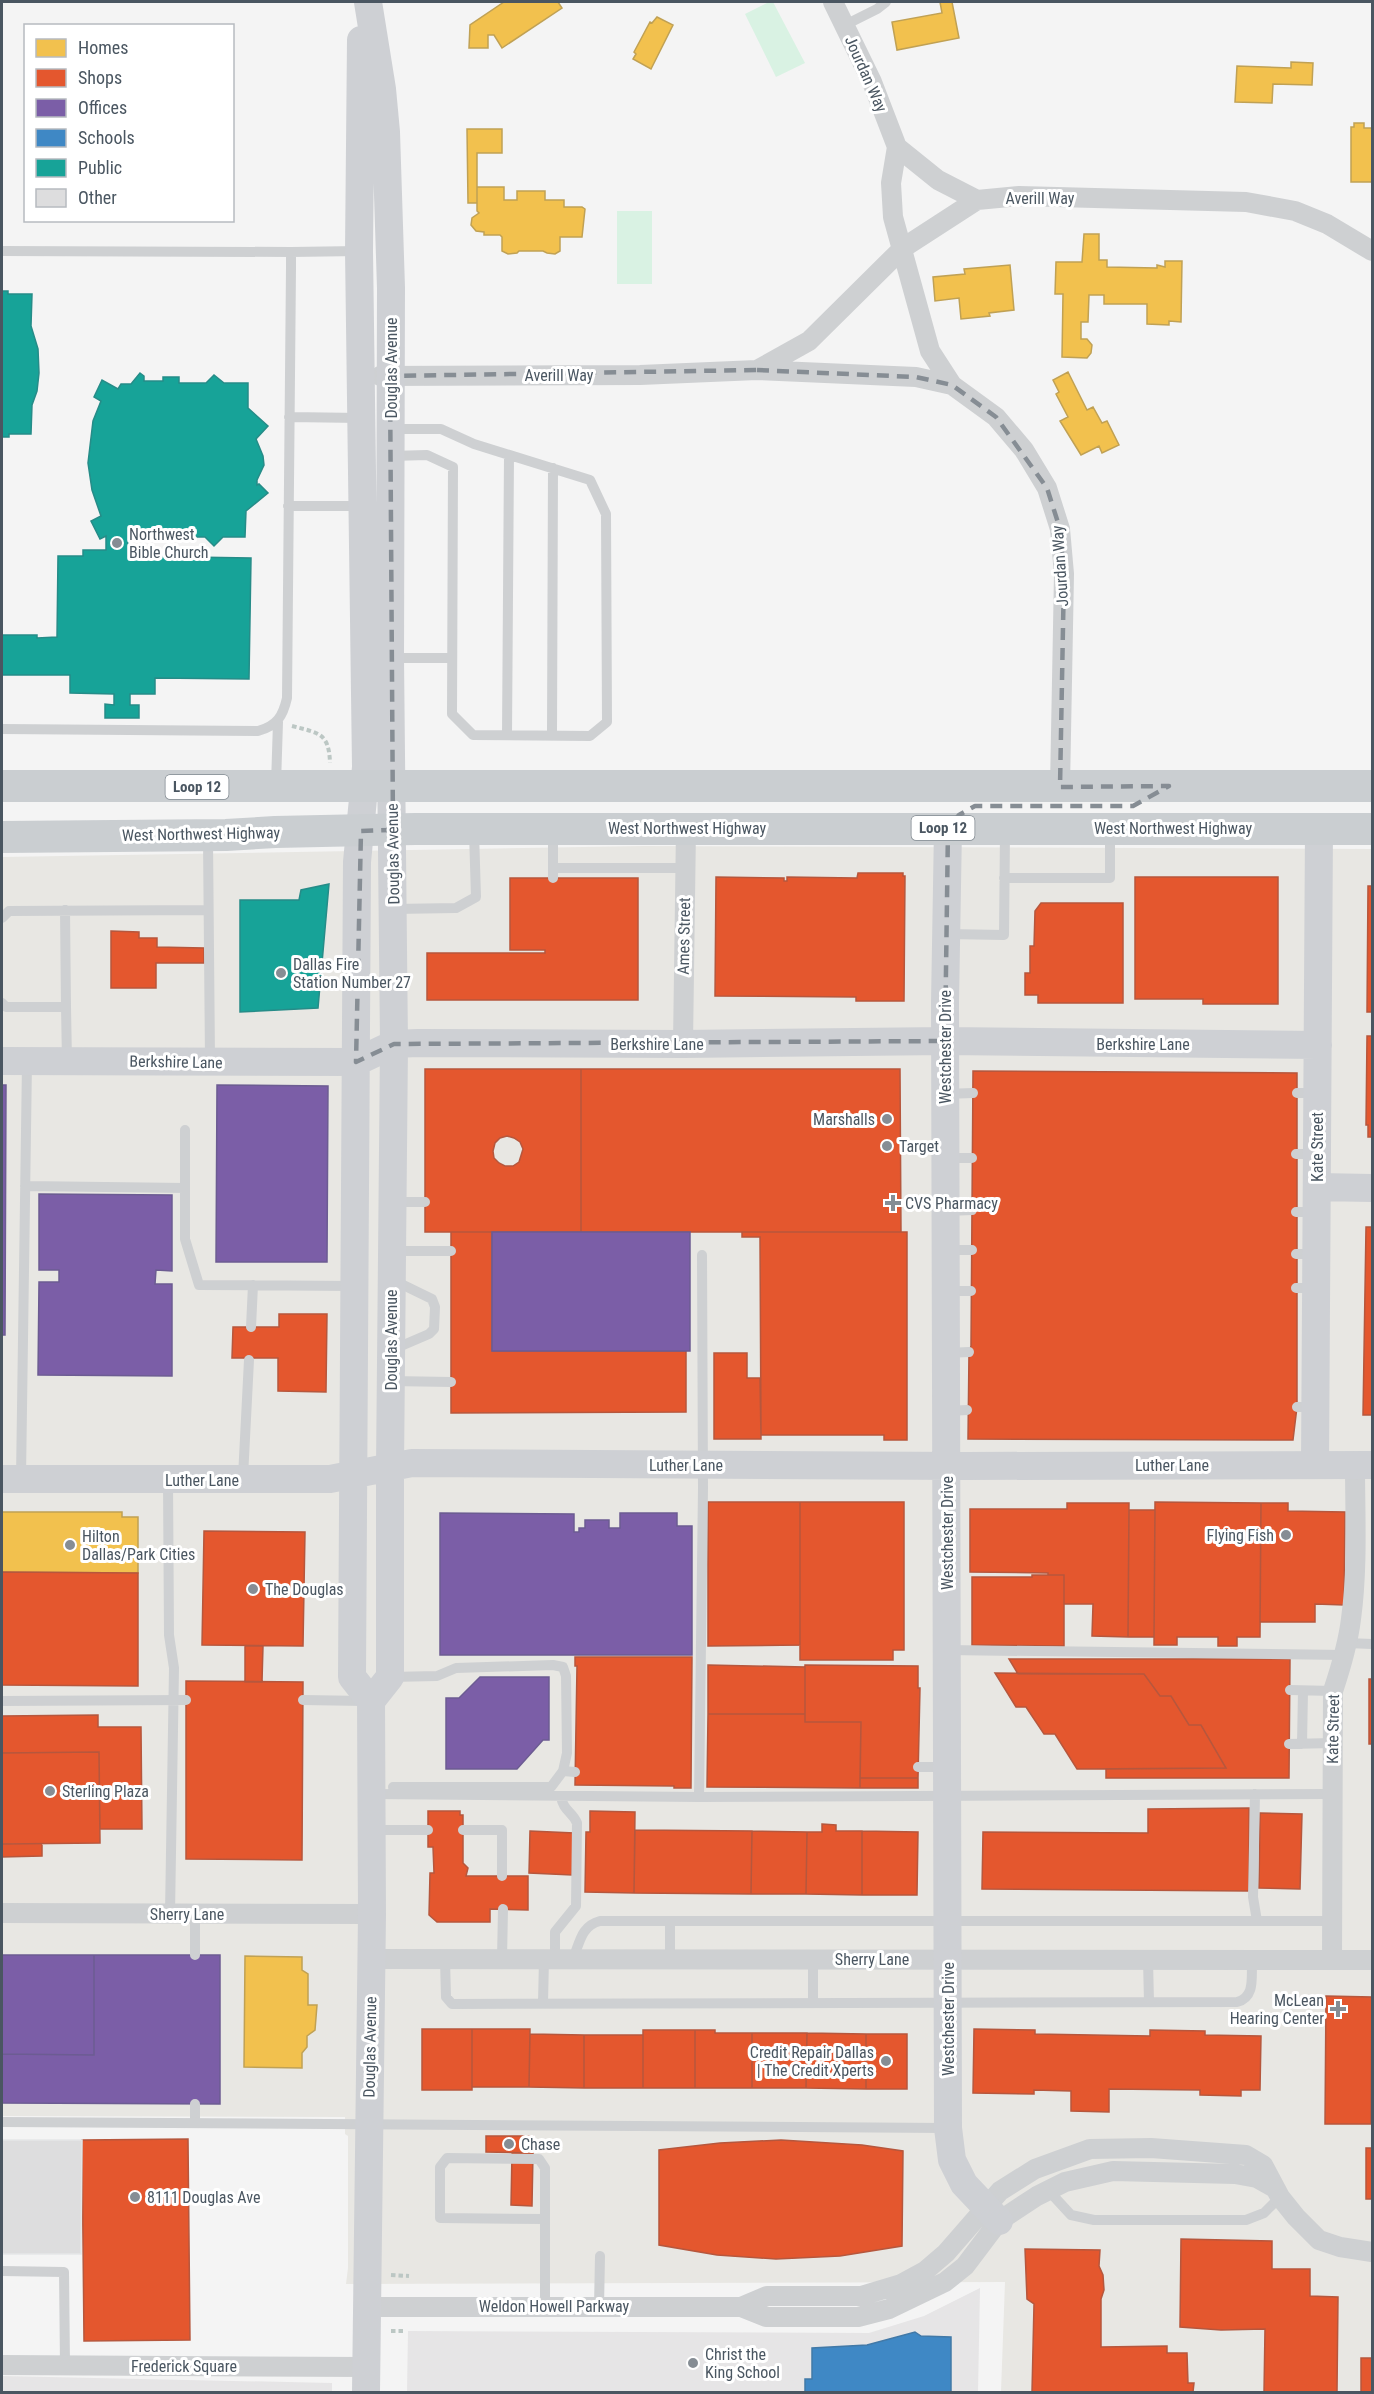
<svg xmlns="http://www.w3.org/2000/svg" width="1374" height="2394" viewBox="0 0 1374 2394" font-family="'Roboto Condensed',sans-serif">
<style>
.commercial{fill:#e8e7e3}
.education{fill:#e6e5e6}
.green{fill:#d9f2e3}
.homes{fill:#f2c14e;stroke:#c0a154;stroke-width:1.5}
.shops{fill:#e4572e;stroke:#b6573d;stroke-width:1.5;fill-rule:evenodd}
.offices{fill:#7b5ea7;stroke:#6c5c92;stroke-width:1.5}
.schools{fill:#3f88c5;stroke:#4279a7;stroke-width:1.5}
.public{fill:#17a398;stroke:#268c88;stroke-width:1.5}
.building{fill:#ddddde;stroke:#e5e6e7;stroke-width:1.5}
.lines{fill:none;stroke-linecap:round;stroke-linejoin:round}
.path{stroke:#bcc7c4;stroke-width:4;stroke-dasharray:4.5 3;stroke-linecap:butt}
.lane{stroke:#ced0d2;stroke-width:10}
.street{stroke:#ced0d2;stroke-width:20}
.secondary{stroke:#ced0d4;stroke-width:28}
.primary{stroke:#caced1;stroke-width:32}
.marked{fill:none;stroke:#868d94;stroke-width:4.5;stroke-dasharray:12 8;stroke-linejoin:round}
.poi-dot{fill:#868d94;stroke:#fff;stroke-width:2}
.labels{text-anchor:middle;dominant-baseline:central;stroke-width:6;stroke-linejoin:round;paint-order:stroke}
.shield{fill:#fff;stroke:#808990;stroke-width:1.5}
.shield-label{font-size:15px;font-weight:bold;fill:#4a5661}
.street-label{font-size:16px;fill:#4a5661;stroke:#fff}
.poi-label{font-size:16px;fill:#4a5661;stroke:#fff;text-anchor:start}
</style>
<rect width="100%" height="100%" fill="#f4f4f4"/>
<path class="commercial" d="M644 846 1372 849V2392H1001L1005 2282 346 2284 348 2268V2136L345 2134V2117L2 2116V857Z"/>
<path class="education" d="M980 2288 978 2392H407L408 2331 869 2333 924 2316Z
M2 2376 332 2383V2392H2Z"/>
<path class="green" d="M769 2H773L805 63 776 77 745 14Z
M617 211H652V284H617Z"/>
<path class="homes" d="M504 2H558L562 8 502 48 494 35H488V48H469L470 25Z
M940 2H952L959 38 897 50 892 22 942 13Z
M657 17 673 25 651 69 633 59 636 54 634 52 650 22 652 23Z
M1291 62 1313 63 1312 85 1273 84 1272 103 1235 102 1237 66 1291 68Z
M1354 123H1364V128H1372V182H1351V127H1354Z
M467 129H502V153H477V203H468Z
M477 187H504V200H517V191H545V200H564V207H582L585 209 582 237H560V251L555 254 547 253 543 251H519L517 253 508 254 502 251V237L500 235H484V232L476 231 471 225 472 218 479 213 477 211Z
M1084 234H1099V260H1107V267L1157 268V265L1165 267V261H1182L1181 322 1169 321V325L1147 324V304H1104V295H1089L1088 322H1081V339H1087L1092 345 1091 353 1087 358 1062 357 1063 294H1055L1056 262H1082Z
M1010 265 1014 310 989 313 990 316 961 319 959 298 935 301 933 277 965 274 964 269Z
M1068 372 1087 410 1093 407 1102 423 1107 421 1119 445 1102 453 1099 446 1081 455 1060 421 1068 417 1056 394 1059 392 1053 380Z
M2 1512H122V1517H138V1573L2 1572Z
M245 1956 302 1957V1970L308 1974V2005H317L315 2030 307 2036V2047L302 2053V2068L244 2067Z"/>
<path class="shops" d="M858 873H903V876H905L904 1001H856V997L715 996 716 877 784 878V881H787V877L857 878Z
M1135 877H1278V1004H1203V999H1135Z
M510 878H638V1000H427V953H545V950H510Z
M1368 886H1372V1012H1367Z
M1041 903H1123V1003H1038V995H1025V973H1030V946H1034L1035 911Z
M111 931 139 932V938H157V947L204 948V963H156V988H111Z
M1367 1036H1372V1137H1368V1125H1366Z
M425 1069H581V1232H425ZM507 1136 514 1138 520 1142 523 1149 519 1162 513 1166H505L499 1163 494 1158 493 1151 495 1143 500 1138Z
M581 1069H900L901 1232H581Z
M973 1071 1297 1073V1407L1293 1440 968 1439 969 1352 971 1346Z
M1366 1227H1372V1415H1363Z
M451 1232H492V1351H686V1412L451 1413Z
M742 1232H907V1440H884V1435H761L760 1237H742Z
M279 1314H327L326 1392 278 1391V1358H232L233 1327H279Z
M714 1353H747V1378H760L761 1439H714Z
M708 1502H800V1645L708 1646Z
M800 1502H904V1650H893V1660H800Z
M1155 1502 1261 1503 1260 1637H1237V1646H1218V1637H1177V1645H1154Z
M1067 1503H1129L1128 1637 1092 1636 1093 1604H1064V1575H1048V1573L970 1572V1509H1067Z
M1261 1503H1288V1511L1345 1512 1344 1605 1315 1604V1622H1260Z
M1129 1510H1155L1154 1637H1128Z
M204 1531 305 1532 303 1646 202 1645Z
M2 1572 138 1573V1686L2 1685Z
M1032 1575H1064V1646L972 1645V1577H1032Z
M245 1646H263L262 1682H245Z
M575 1657H692L691 1788H674V1786L575 1785 577 1666H575Z
M1009 1659H1290L1289 1778H1106V1769L1226 1768 1201 1725H1189L1171 1696H1160L1144 1674H1018Z
M708 1665 805 1667V1714H708Z
M805 1665 918 1666V1688H920L918 1778H860L861 1722H805Z
M995 1673 1144 1674 1160 1696H1171L1189 1725H1201L1226 1768 1077 1769 1055 1734H1044L1026 1707H1016Z
M1369 1679H1372V1744H1369Z
M186 1681 303 1682 302 1860 186 1859Z
M708 1714H805V1722H861L860 1788 707 1787Z
M98 1715V1727H141L142 1829H100L99 1752 2 1753V1716Z
M99 1752 100 1843 2 1844V1753Z
M860 1778H918V1788H860Z
M1249 1808V1891L982 1889 983 1832 1148 1833V1809Z
M428 1811H460V1815H463V1863L468 1868 466 1876H528V1910L490 1909V1922H437L429 1915 430 1873H434L433 1847H428Z
M590 1811 635 1812 634 1893 585 1892 586 1832H590Z
M1260 1813 1302 1814 1300 1889 1259 1888Z
M822 1824 836 1825V1831H862V1895L806 1894 807 1832H822Z
M635 1830 752 1831 751 1894 634 1893Z
M530 1831 574 1833 572 1875 529 1873Z
M752 1831 807 1832 806 1894H751Z
M862 1831 918 1832 917 1895H862Z
M2 1844H42V1856L2 1857Z
M1326 1996 1372 1997 1371 2124H1325Z
M422 2029H472V2090H422Z
M472 2029H530L529 2087H472Z
M974 2029 1035 2030V2034L1150 2036V2030L1205 2031V2035L1261 2036 1260 2090H1241V2096L1200 2095V2090L1109 2089V2112L1071 2111V2091L1034 2090V2094L973 2093Z
M643 2030H695V2088H643Z
M695 2030H715V2033H752V2088H695Z
M752 2033H807L806 2088H752Z
M807 2033 866 2034V2089L806 2088Z
M530 2034 584 2035V2088L529 2087Z
M866 2034H907V2089H866Z
M584 2035H643V2088H584Z
M486 2136H533V2153L486 2152Z
M188 2139 190 2340 84 2341 82 2140Z
M781 2140 862 2145 903 2151 902 2246 840 2256 776 2259 717 2255 659 2245V2150L720 2143Z
M1366 2148H1372V2199H1366Z
M512 2153H533L532 2206 511 2205Z
M1181 2239 1272 2241V2269H1310V2296L1338 2297 1337 2392H1264L1265 2329 1221 2330 1180 2327Z
M1025 2249 1100 2250 1099 2266 1103 2275 1104 2290 1101 2299V2347L1167 2346V2353H1187L1188 2383H1194L1193 2392H1032L1034 2304 1027 2299Z
M1361 2358H1372V2392H1361Z"/>
<path class="offices" d="M2 1085H6L5 1335H2Z
M217 1085 328 1086 327 1262H216Z
M39 1194 172 1195V1271L156 1270 155 1284H172V1376L38 1375 39 1282H59V1270H39Z
M492 1232H690V1351H492Z
M440 1513 574 1514V1532H579V1528H585V1520H609V1528H620V1513H677V1526H692V1655H440Z
M480 1677H549V1740H543L517 1769H446V1698H459Z
M2 1955H94V2055L2 2054Z
M94 1955H220V2104L2 2103V2054L94 2055Z"/>
<path class="schools" d="M915 2332 921 2336 951 2337V2392H805V2379H812V2348L867 2345Z"/>
<path class="public" d="M2 291H8V294H32L31 326 38 349 39 373 37 391 32 405 31 434H9V437H2Z
M140 373 144 376V381H163V377H179V383H206L214 375 224 383H248V408L268 426 256 439 263 456 264 465 257 480V485L259 484 268 493 246 511 245 537H223L214 546 205 537H164V533H149L146 535 148 538 145 540 141 535H128V556L251 558 249 679 155 678V694H130V705H139V718H105V704L114 705V694L70 693V675H2V635H37V638L57 637 58 556H83V550H106V536L100 539 91 521 101 516 92 490 88 463 93 421 101 401 94 397 102 380 118 389 121 384H131Z
M329 884 318 1008 240 1012V900H299L301 890Z"/>
<path class="building" d="M2 2140H82L81 2254H2Z"/>
<g class="lines">
<path class="path" d="M292 726C318 733 329 732 330 763
M391 2275 409 2276
M391 2331H405"/>
<path class="lane" d="M845 25 877 9 886 2
M2 251 291 252V267L287 698C283 716 277 726 258 731L2 729
M291 252 359 251
M289 417 361 418
M391 456 427 455 453 467 452 714 473 735 590 736 607 722 606 514 590 480 474 444 441 429H392
M288 506H362
M390 658H452
M507 735 509 455
M552 735 553 468
M276 784 278 722
M553 830V878
M208 839 210 1060
M553 868H685
M1004 878H1110V831
M394 909 456 908 476 897 474 832
M2 918 9 911 208 910
M947 934 1004 935 1005 832
M2 1003 6 1007H66L65 910
M66 1007 67 1061
M1297 1093H1317
M945 1094 973 1093
M185 1130V1239L199 1285 353 1286
M1296 1154H1317
M946 1158H972
M25 1186 185 1188
M392 1202H425
M947 1211 972 1210
M1296 1212H1317
M947 1250H972
M392 1251H451
M1296 1254H1316
M1296 1288H1316
M948 1291H971
M251 1327 253 1285
M394 1349 429 1334 434 1329 435 1307 432 1299 395 1281
M946 1353 969 1352
M391 1381 451 1382
M1297 1407H1315
M947 1411 967 1410
M243 1477 249 1360
M21 1478 27 1062
M168 1480 169 1635 174 1668 170 1914
M1347 1643 1372 1644
M947 1650 1345 1655
M390 1677 437 1676 456 1668 553 1665 563 1667 566 1676 567 1753 563 1771 551 1787H393
M1290 1690 1333 1691
M303 1700 365 1701
M2 1701 186 1700
M1289 1744 1333 1743
M1302 1744 1303 1691
M918 1767H947
M563 1771 575 1772
M372 1794 699 1797 703 1488 702 1255
M1255 1794 1253 1897 1257 1921
M699 1797 1332 1794
M372 1830H428
M463 1830H502V1876
M195 1914V1955
M670 1921V1959
M445 1959 446 1997 452 2004 1237 2002C1256 1997 1251 1976 1252 1960
M502 1959 503 1909
M555 1959V1932L576 1906 577 1823C572 1811 563 1811 561 1796
M573 1959C580 1942 581 1926 600 1921H1332
M1148 1960 1149 2002
M813 2002V1959
M543 2003 544 1959
M195 2104V2123
M2 2122 946 2128
M1048 2190 1071 2215 1094 2220H1246L1264 2213 1280 2197
M545 2219V2168L539 2159 447 2158 440 2167V2218L545 2219V2306
M2 2271 64 2272 65 2365
M599 2307 600 2256"/>
<path class="street" d="M833 2 872 82 897 147 938 180 977 200
M897 147 891 183 893 217 930 351 952 385 996 417 1024 450 1047 488 1060 529 1064 574 1060 787
M757 370 809 341 903 248 977 200 1019 196 1246 202 1295 211 1327 224 1372 251
M380 376 640 375 757 370 916 377 952 385
M683 1044 686 828
M2 1913 372 1914
M371 1959 1372 1960
M1332 1960 1333 1691C1341 1667 1348 1644 1351 1619 1358 1568 1355 1516 1355 1465
M368 2307H741L766 2317H858L889 2309 945 2282 965 2266 999 2221 1037 2196 1065 2182 1113 2171 1235 2174 1257 2178 1273 2187
M741 2307 767 2296H861L901 2284 925 2271 946 2253 1000 2191 1035 2169 1090 2149 1151 2148 1246 2155 1263 2165 1280 2197 1296 2217 1319 2240 1340 2247 1372 2252
M2 2365 367 2367"/>
<path class="secondary" d="M361 40 359 251 366 767 357 862 352 1677 371 1701
M948 828 945 1003 948 2128 952 2160 964 2184 999 2221
M2 1061 356 1062 394 1044 418 1043 683 1044 945 1041 1318 1045
M1317 1187 1372 1188
M1315 1465 1319 828
M2 1479H330L412 1463 966 1466 1372 1465
M366 2392 372 1914 371 1701 390 1677V1468L394 1044 390 658 391 288 386 132 382 89 368 2"/>
<path class="primary" d="M2 786H1372
M2 837 226 835 275 832 415 829H1372"/>
</g>
<path class="marked" d="M757 370 916 377 952 385 996 417 1047 488 1060 529 1064 574 1060 787 1169 786 1133 806H975L959 815 948 828 945 1041 394 1044 356 1062 361 831 393 830 390 376Z"/>
<g class="poi-dot">
<circle cx="117" cy="543" r="6"/>
<circle cx="281" cy="973" r="6"/>
<circle cx="887" cy="1119" r="6"/>
<circle cx="887" cy="1146" r="6"/>
<path d="M890 1194h6v6h6v6h-6v6h-6v-6h-6v-6h6z"/>
<circle cx="1286" cy="1535" r="6"/>
<circle cx="70" cy="1545" r="6"/>
<circle cx="253" cy="1589" r="6"/>
<circle cx="50" cy="1791" r="6"/>
<path d="M1335 2000h6v6h6v6h-6v6h-6v-6h-6v-6h6z"/>
<circle cx="886" cy="2061" r="6"/>
<circle cx="509" cy="2144" r="6"/>
<circle cx="135" cy="2197" r="6"/>
<circle cx="693" cy="2363" r="6"/>
</g>
<g class="labels">
<g class="shield">
<rect x="165.5" y="775" width="63" height="24" rx="4.5"/>
<rect x="911.5" y="816" width="63" height="24" rx="4.5"/>
</g>
<g class="shield-label">
<text x="197" y="787">Loop 12</text>
<text x="943" y="828">Loop 12</text>
</g>
<g class="street-label">
<text transform="translate(866 74) rotate(66)">Jourdan Way</text>
<text x="1040" y="198">Averill Way</text>
<text transform="translate(391 368) rotate(-90)">Douglas Avenue</text>
<text x="559" y="375">Averill Way</text>
<text transform="translate(1060 566) rotate(-94)">Jourdan Way</text>
<text x="687" y="828">West Northwest Highway</text>
<text x="1173" y="828">West Northwest Highway</text>
<text transform="translate(201 834) rotate(-1)">West Northwest Highway</text>
<text transform="translate(393 854) rotate(-91)">Douglas Avenue</text>
<text transform="translate(684 936) rotate(-89)">Ames Street</text>
<text x="657" y="1044">Berkshire Lane</text>
<text x="1143" y="1044">Berkshire Lane</text>
<text transform="translate(945 1047) rotate(-90)">Westchester Drive</text>
<text transform="translate(176 1062) rotate(1)">Berkshire Lane</text>
<text transform="translate(1317 1147) rotate(-90)">Kate Street</text>
<text transform="translate(391 1340) rotate(-90)">Douglas Avenue</text>
<text x="686" y="1465">Luther Lane</text>
<text x="1172" y="1465">Luther Lane</text>
<text x="202" y="1480">Luther Lane</text>
<text transform="translate(947 1533) rotate(-90)">Westchester Drive</text>
<text transform="translate(1333 1729) rotate(-89)">Kate Street</text>
<text x="187" y="1914">Sherry Lane</text>
<text x="872" y="1959">Sherry Lane</text>
<text transform="translate(948 2019) rotate(-90)">Westchester Drive</text>
<text transform="translate(370 2047) rotate(-89)">Douglas Avenue</text>
<text x="554" y="2306">Weldon Howell Parkway</text>
<text x="184" y="2366">Frederick Square</text>
</g>
<g class="poi-label">
<text x="129" y="534">Northwest<tspan x="129" dy="18">Bible Church</tspan></text>
<text x="293" y="964">Dallas Fire<tspan x="293" dy="18">Station Number 27</tspan></text>
<text x="875" y="1119" text-anchor="end">Marshalls</text>
<text x="899" y="1146">Target</text>
<text x="905" y="1203">CVS Pharmacy</text>
<text x="1274" y="1535" text-anchor="end">Flying Fish</text>
<text x="82" y="1536">Hilton<tspan x="82" dy="18">Dallas/Park Cities</tspan></text>
<text x="265" y="1589">The Douglas</text>
<text x="62" y="1791">Sterling Plaza</text>
<text x="1324" y="2000" text-anchor="end">McLean<tspan x="1324" dy="18">Hearing Center</tspan></text>
<text x="874" y="2052" text-anchor="end">Credit Repair Dallas<tspan x="874" dy="18">| The Credit Xperts</tspan></text>
<text x="521" y="2144">Chase</text>
<text x="147" y="2197">8111 Douglas Ave</text>
<text x="705" y="2354">Christ the<tspan x="705" dy="18">King School</tspan></text>
</g>
</g>
<rect width="1374" height="2394" fill="none" stroke="#4a5661" stroke-width="6"/>
<rect x="24" y="24" width="210" height="198" fill="#ffffff" stroke="#b7bbc0" stroke-width="1.5"/>
<rect x="36" y="39" width="30" height="18" fill="#f2c14e" stroke="#b7bbc0" stroke-width="1.5"/>
<text x="78" y="54" font-size="18" fill="#4a5661">Homes</text>
<rect x="36" y="69" width="30" height="18" fill="#e4572e" stroke="#b7bbc0" stroke-width="1.5"/>
<text x="78" y="84" font-size="18" fill="#4a5661">Shops</text>
<rect x="36" y="99" width="30" height="18" fill="#7b5ea7" stroke="#b7bbc0" stroke-width="1.5"/>
<text x="78" y="114" font-size="18" fill="#4a5661">Offices</text>
<rect x="36" y="129" width="30" height="18" fill="#3f88c5" stroke="#b7bbc0" stroke-width="1.5"/>
<text x="78" y="144" font-size="18" fill="#4a5661">Schools</text>
<rect x="36" y="159" width="30" height="18" fill="#17a398" stroke="#b7bbc0" stroke-width="1.5"/>
<text x="78" y="174" font-size="18" fill="#4a5661">Public</text>
<rect x="36" y="189" width="30" height="18" fill="#ddddde" stroke="#b7bbc0" stroke-width="1.5"/>
<text x="78" y="204" font-size="18" fill="#4a5661">Other</text>
</svg>
